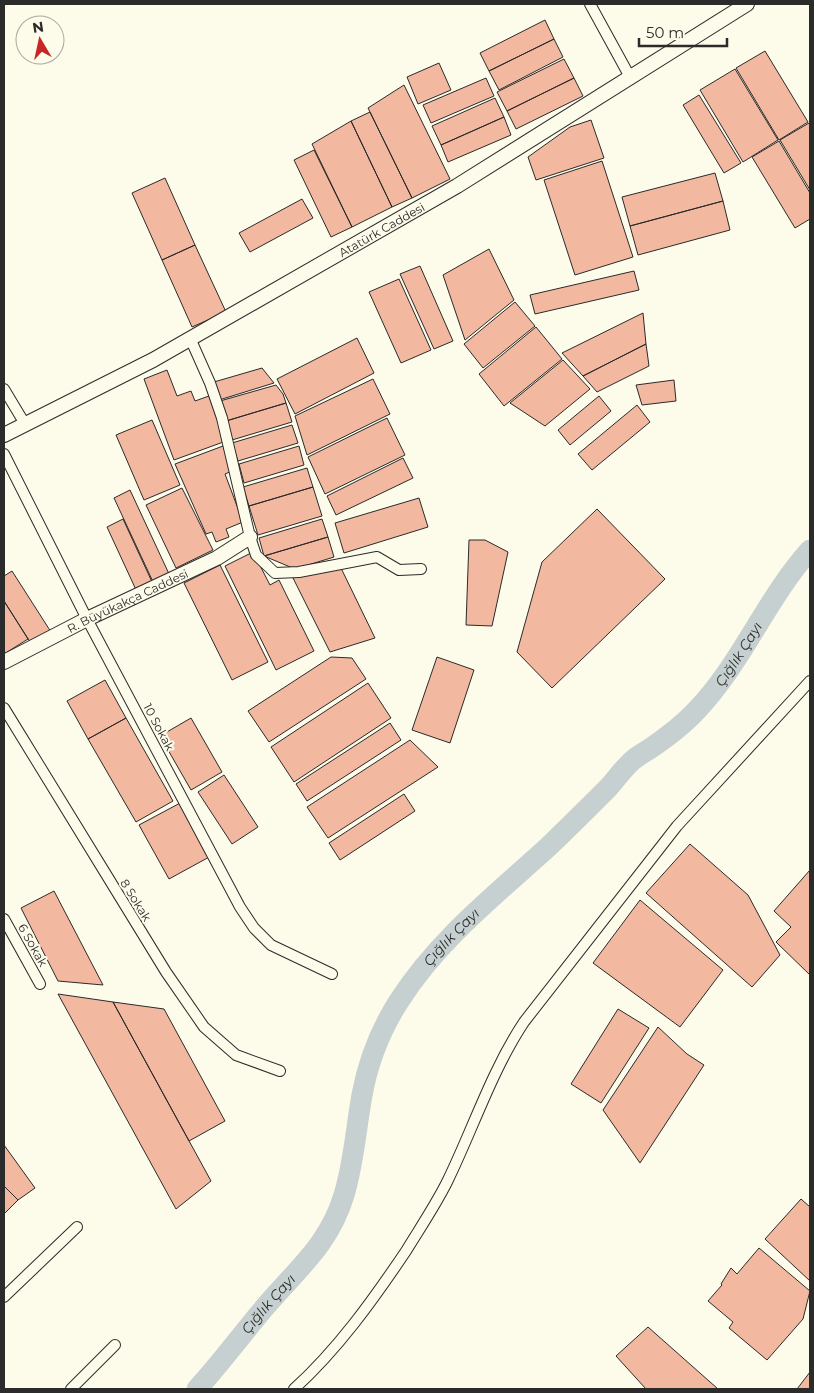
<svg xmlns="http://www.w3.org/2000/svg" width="814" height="1393" viewBox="0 0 814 1393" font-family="Montserrat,sans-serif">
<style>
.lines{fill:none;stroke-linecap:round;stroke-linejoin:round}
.river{stroke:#c7d0d0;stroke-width:21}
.building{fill:#f2b8a0;stroke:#2b2b2b}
.minor-casing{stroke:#2b2b2b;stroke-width:12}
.tertiary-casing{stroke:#2b2b2b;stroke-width:16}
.minor{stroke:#fdfbea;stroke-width:10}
.tertiary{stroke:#fdfbea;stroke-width:14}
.labels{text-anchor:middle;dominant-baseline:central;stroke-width:4;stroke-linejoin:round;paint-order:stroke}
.street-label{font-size:12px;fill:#2b2b2b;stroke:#fdfbea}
.water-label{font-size:14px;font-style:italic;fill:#2b2b2b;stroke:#fdfbea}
</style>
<rect width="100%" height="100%" fill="#fdfbea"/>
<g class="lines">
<path class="river" id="s1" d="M197 1389C221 1363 242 1334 265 1307 297 1269 329 1245 344 1195 354 1162 356 1128 362 1095 368 1062 381 1029 399 1001 438 940 494 896 547 848 568 828 588 808 608 788 616 779 624 768 633 760 639 755 645 752 651 748 667 737 683 725 696 711 742 663 766 599 810 550"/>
</g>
<path class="building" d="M545 20 554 39 489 71 480 53Z
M554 39 563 57 499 90 489 71Z
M765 51 808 122 779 140 736 68Z
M564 59 574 78 507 111 497 92Z
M439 63 451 90 418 104 407 77Z
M735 69 778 140 743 162 700 90Z
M486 78 494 96 431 123 423 105Z
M574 78 583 96 516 129 507 111Z
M404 85 450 179 412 198 368 108Z
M699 95 741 163 724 173 683 105Z
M495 98 504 117 441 145 432 126Z
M370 112 412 198 392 207 351 121Z
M504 117 511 135 448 162 441 145Z
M591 120 604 158 536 180 528 157 570 127Z
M351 121 392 207 352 227 312 144Z
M809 123 810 125V190L780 140Z
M779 141 810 193V219L795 228 752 157Z
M314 150 352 227 331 237 294 160Z
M602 161 633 257 575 275 544 180Z
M715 173 723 201 630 226 622 197Z
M165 178 195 245 162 260 132 193Z
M302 199 313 218 250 252 239 233Z
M723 201 730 230 638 255 630 226Z
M195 245 226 312 192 327 162 260Z
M489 249 514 300 465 340 443 275Z
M420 266 453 341 434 349 400 274Z
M634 271 639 290 535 314 530 295Z
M399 279 431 350 401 363 369 292Z
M515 302 535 326 483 368 464 344Z
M643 313 646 344 583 376 562 353Z
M536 327 562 359 504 406 479 374Z
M357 338 374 373 295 414 277 379Z
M646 344 649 366 597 392 583 376Z
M563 360 590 389 545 426 510 403Z
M262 368 274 383 219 400 214 382Z
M167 370 177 396 191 391 195 401 209 396 226 441 174 460 144 379Z
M373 379 390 414 307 455 295 416Z
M674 380 676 401 642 405 636 385Z
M276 385 283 394 286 403 226 421 220 401Z
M599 396 611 411 570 445 558 430Z
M286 403 292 422 232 440 226 421Z
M637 405 650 422 592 470 578 454Z
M387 418 405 455 325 494 308 457Z
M152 420 180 485 144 500 116 435Z
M292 425 298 443 238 461 232 443Z
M223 446 232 471 225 474 243 522 226 529 229 537 216 542 212 532 206 534 175 464Z
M299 446 304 465 244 483 239 464Z
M403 458 413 478 336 515 327 496Z
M307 468 313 487 249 506 243 487Z
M313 487 322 516 258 535 249 506Z
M182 488 213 550 176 568 146 505Z
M130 490 170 576 154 584 114 498Z
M419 498 428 527 344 553 335 523Z
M597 509 665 579 552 688 517 652 542 562Z
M123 519 153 584 137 592 107 527Z
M322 519 328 537 264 556 259 538Z
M328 537 334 557 295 569 264 556Z
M469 540H485L508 552 492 626 466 625Z
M253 552 270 585 279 580 314 651 276 670 225 566Z
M220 565 268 662 232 680 184 583Z
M340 566 375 638 330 652 293 578Z
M12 571 51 632 32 645 4 601V576Z
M4 601 28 639 4 654Z
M331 657 352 658 366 679 269 742 248 711Z
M437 657 474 670 450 743 412 730Z
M105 680 126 718 88 739 67 701Z
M368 683 391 718 294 782 271 747Z
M126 718 173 801 136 822 88 739Z
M191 718 222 772 191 790 160 736Z
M390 723 401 740 307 801 296 784Z
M410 740 438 767 328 838 307 807Z
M224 775 258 827 232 844 198 792Z
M404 794 415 811 340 860 329 843Z
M182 802 211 856 169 879 139 825Z
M690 844 748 895 780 955 752 987 646 893Z
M810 870V975L776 942 791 927 774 911Z
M54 891 103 985 58 981 21 908Z
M640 900 723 970 680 1027 593 963Z
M58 994 113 1002 211 1181 176 1209Z
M113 1002 164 1009 225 1121 189 1141Z
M618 1009 649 1028 601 1103 571 1084Z
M658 1027 687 1054 704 1065 640 1163 603 1110Z
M4 1145 35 1188 18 1200 4 1186Z
M4 1186 18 1200 4 1214Z
M801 1199 810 1207V1281L765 1239Z
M759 1248 810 1291 803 1319 767 1360 729 1328 733 1322 708 1301 722 1285 721 1284 731 1268 737 1274Z
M648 1327 718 1389H646L616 1356Z
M810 1372V1389H797Z"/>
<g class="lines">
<defs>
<path id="minor" d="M590 4 630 77
M190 338 210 383 222 418 250 537 256 555 275 573 299 572 377 557 399 570 421 569
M4 389 25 424
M4 454 87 619 240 907 254 928 271 945 332 974
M4 708 166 972 204 1027 236 1055 280 1071
M4 919 40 984
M4 1297 77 1227
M71 1389 115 1345
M294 1389C338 1349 373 1300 406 1251 420 1228 435 1206 447 1182 473 1129 491 1072 524 1022L677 826 810 681"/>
<g id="tertiary">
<path id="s2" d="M4 435 153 360 457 186 747 4"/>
<path id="s3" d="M4 662 87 619 217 558 250 537"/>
</g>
</defs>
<use href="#minor" class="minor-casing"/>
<use href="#tertiary" class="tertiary-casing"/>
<use href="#minor" class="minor"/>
<use href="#tertiary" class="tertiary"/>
</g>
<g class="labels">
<g class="street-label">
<text stroke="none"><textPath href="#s2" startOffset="430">Atatürk Caddesi</textPath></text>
<text stroke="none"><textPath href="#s3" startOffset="138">R. Büyükakça Caddesi</textPath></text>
<text transform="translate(159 727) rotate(62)">10 Sokak</text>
<text transform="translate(136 900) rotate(58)">8 Sokak</text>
<text transform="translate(33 945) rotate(61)">6 Sokak</text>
</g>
<g class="water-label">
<text stroke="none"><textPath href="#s1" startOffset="936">Çığlık Çayı</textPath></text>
<text stroke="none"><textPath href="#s1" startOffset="531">Çığlık Çayı</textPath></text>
<text stroke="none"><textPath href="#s1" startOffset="111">Çığlık Çayı</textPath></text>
</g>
</g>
<rect width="814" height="1393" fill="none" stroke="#2b2b2b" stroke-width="10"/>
<g transform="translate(40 40) rotate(351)"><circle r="24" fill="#fdfbea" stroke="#a9a89e"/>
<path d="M0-4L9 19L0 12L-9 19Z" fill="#c62828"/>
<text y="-8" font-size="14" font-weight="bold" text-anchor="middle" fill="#2b2b2b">N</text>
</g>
<path d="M639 38v8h88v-8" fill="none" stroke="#2b2b2b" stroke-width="2.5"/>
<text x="646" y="38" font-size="15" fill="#2b2b2b" stroke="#fdfbea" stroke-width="4" paint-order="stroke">50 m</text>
</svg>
